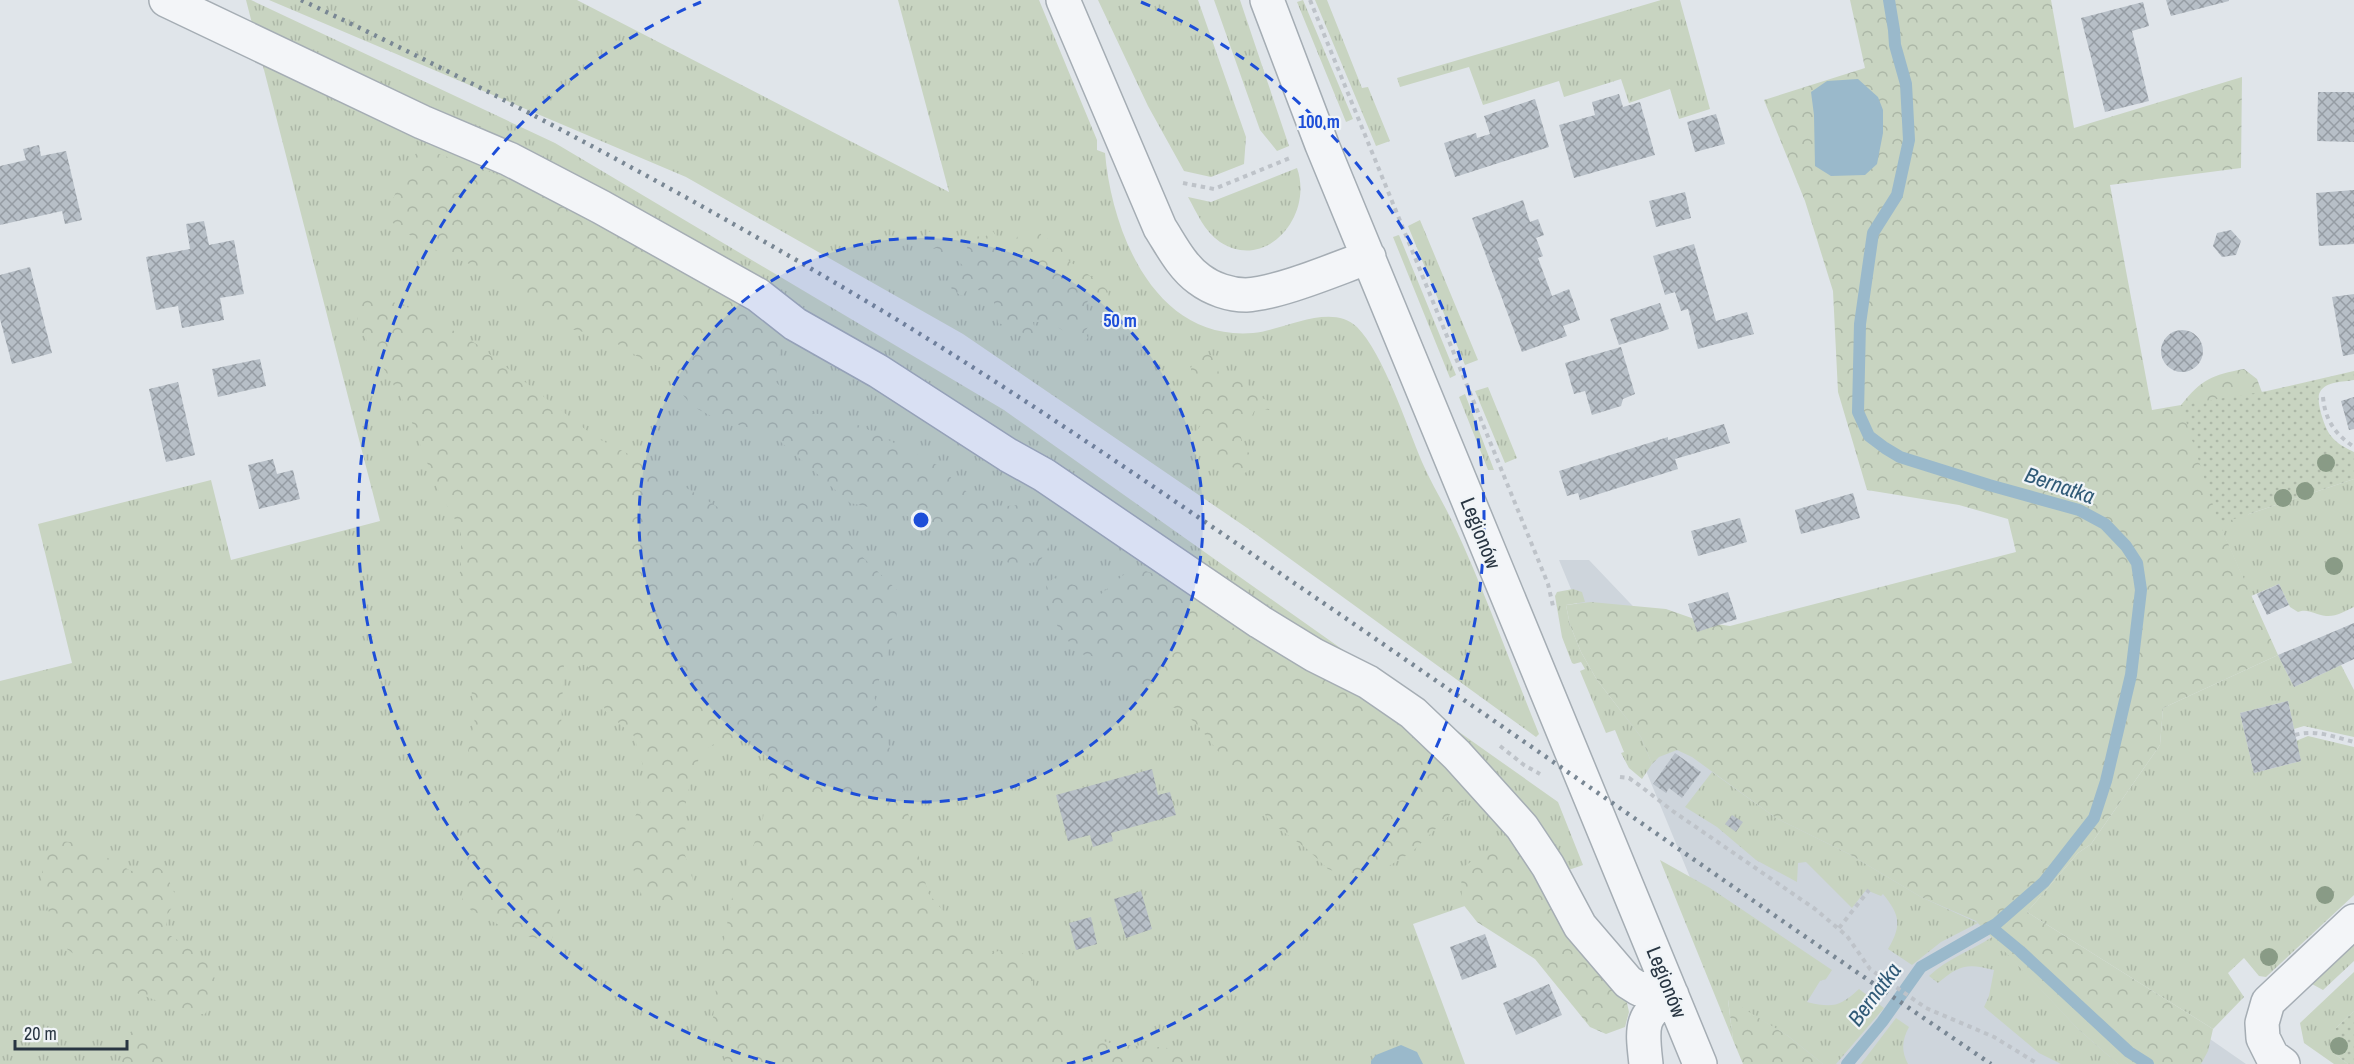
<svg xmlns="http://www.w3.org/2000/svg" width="2354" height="1064" viewBox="0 0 2354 1064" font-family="'Archivo Narrow',sans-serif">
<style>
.built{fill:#ced5dc}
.grass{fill:url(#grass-tufts)}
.forest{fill:url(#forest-crowns)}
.garden{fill:url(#garden-dots)}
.water{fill:#9ab9cb}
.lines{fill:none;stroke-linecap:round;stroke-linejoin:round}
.stream{stroke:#9ab9cb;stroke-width:12}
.building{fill:url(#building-cross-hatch)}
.minor-casing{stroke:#a5adb4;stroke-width:36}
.path{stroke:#bec3c9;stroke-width:4;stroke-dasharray:4.5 4.5;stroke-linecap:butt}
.minor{stroke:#f3f5f8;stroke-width:33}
.rail{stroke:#798794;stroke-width:4.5;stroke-dasharray:3 6;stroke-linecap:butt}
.tree{fill:#899b86}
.ring{fill:none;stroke:#1d4ed8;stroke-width:3;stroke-dasharray:10 8}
.labels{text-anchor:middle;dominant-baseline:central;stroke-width:4.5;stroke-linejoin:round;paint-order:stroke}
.street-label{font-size:21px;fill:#283542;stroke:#f0f4f7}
.water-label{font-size:22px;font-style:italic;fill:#305a77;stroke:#f0f4f7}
.centre{fill:#1d4ed8;stroke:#f0f4f7;stroke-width:3}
.ring-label{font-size:18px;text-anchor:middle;font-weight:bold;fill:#1d4ed8;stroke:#f0f4f7;stroke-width:4.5;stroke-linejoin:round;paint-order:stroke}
</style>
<defs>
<pattern id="grass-tufts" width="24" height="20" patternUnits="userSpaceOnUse" patternTransform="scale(1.5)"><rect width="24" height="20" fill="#c8d4c1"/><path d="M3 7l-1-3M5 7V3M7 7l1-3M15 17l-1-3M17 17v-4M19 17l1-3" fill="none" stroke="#acb7a7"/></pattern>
<pattern id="forest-crowns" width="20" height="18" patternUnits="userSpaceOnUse" patternTransform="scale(1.5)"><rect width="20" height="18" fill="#c8d4c1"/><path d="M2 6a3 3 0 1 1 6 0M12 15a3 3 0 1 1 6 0" fill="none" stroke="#acb7a7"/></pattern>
<pattern id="garden-dots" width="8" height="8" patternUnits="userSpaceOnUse" patternTransform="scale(1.5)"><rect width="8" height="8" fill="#c8d4c1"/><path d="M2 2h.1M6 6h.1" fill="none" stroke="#acb7a7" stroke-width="1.8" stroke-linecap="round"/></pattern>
<pattern id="building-cross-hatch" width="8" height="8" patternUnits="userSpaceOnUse" patternTransform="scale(1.5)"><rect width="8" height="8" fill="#b7bfc7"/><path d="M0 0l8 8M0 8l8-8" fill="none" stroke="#959ca3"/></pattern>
</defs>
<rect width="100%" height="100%" fill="#e0e5ea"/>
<path class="built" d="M1559 560H1589L1669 644 2027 912 2246 1064H1767Z"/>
<path class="grass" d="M246 0H251L555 143 1004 410 1558 802 1583 865 1413 924 1465 1064H0V681L72 663 38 524 211 480 231 560 380 521Z
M269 0H577L949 192 898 0H1039L1097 140V150L1105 153C1112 233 1155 341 1253 333 1284 330 1331 302 1357 327 1383 353 1407 426 1422 462 1431 483 1443 502 1453 523 1485 591 1510 663 1539 734L1536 737 1253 532 963 334 686 177Z
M1098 0H1198L1246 137 1244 164 1211 177 1184 171 1148 106Z
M1214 0H1240L1289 146 1277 151 1260 130Z
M1303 0 1353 119 1346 122 1297 2Z
M1315 0H1327L1362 88 1368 87 1390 141 1376 146Z
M1661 0H1680L1710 109 1679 119 1670 89 1629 103 1621 79 1564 97 1559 81 1483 105 1469 67 1400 87 1397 78Z
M1297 168C1314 216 1266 272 1220 242 1204 231 1197 213 1188 197L1211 202Z
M1420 220 1478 360 1465 365 1408 226Z
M1399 235 1456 375 1450 378 1393 237Z
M1488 387 1517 458 1505 463 1475 391Z
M1465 394 1494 470H1488L1459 397Z
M2354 479V607C2345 611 2336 617 2326 616 2315 615 2308 608 2298 612L2290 607 2279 584 2251 596 2219 524Z
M1573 589 1582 592 1585 602 1566 605 1570 625 1581 652 1597 680 1641 737 1652 764 1642 779 1629 768 1621 753 1624 752 1615 730 1606 733 1580 671 1585 669 1581 662 1574 664 1572 663 1562 637 1555 596 1557 592Z
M2278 655 2294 687 2341 665 2354 690V737L2304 726 2294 729 2288 701 2240 713 2254 773 2301 761 2296 741 2308 736 2354 747V895L2266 977 2259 976 2244 958 2228 973 2244 997 2213 1029 2027 912 2078 853 2091 844 2160 745 2163 708Z
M1712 772 1776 818 1849 854 1921 897 1978 923 1941 942 1912 965 1888 949C1902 925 1900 915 1883 894L1881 896 1866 890 1852 908 1806 862 1798 863 1797 882 1756 860 1717 827 1685 807Z
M1660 860 1710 888 1832 970 1826 979 1820 981 1807 1002C1832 1008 1840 1007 1859 989L1884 1008 1836 1064H1823L1788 1036 1728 1000 1733 1040Z
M1992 937 2077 1028 2118 1064H2061L2039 1053 1984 1007 1989 996 1994 970C1967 963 1959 965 1938 983L1929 976C1948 958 1971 951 1992 937Z
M2354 943V961L2323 990 2312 984Z
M2354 972V1011L2336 1028V1055L2348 1064H2334L2304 1043 2300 1023Z
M1896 1018 1909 1027C1902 1040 1901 1051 1908 1064H1861Z"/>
<path class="forest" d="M1850 0H2051L2074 128 2242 77 2241 168 2110 185 2152 410 2181 405C2202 379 2212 375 2244 369L2257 379 2263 395 2246 509 2250 519C2241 525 2231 525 2222 530L2278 655 2163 708 2160 745 2091 844 2078 853 2027 912 2213 1029 2208 1051 2201 1064H2118L2077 1028 1976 921 1921 897 1849 854 1776 818 1692 757 1677 750 1659 757 1652 764 1641 737 1597 680 1581 652 1570 625 1566 605 1591 602 1666 609 1703 622 1730 626 2016 552 2008 519 1959 505 1867 490 1838 392 1833 291 1805 201 1764 100 1865 68Z
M420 149C506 171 585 214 662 257 703 281 744 304 783 332L775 381 806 413 832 415 863 427 937 465 978 502 996 507 1018 505 1056 528 1051 543 1040 561 1017 566 992 557 966 552 937 526 901 514 850 503 773 435 715 418 692 406 660 367 640 358 611 340 593 334 552 325 525 298 498 276 424 245 386 218 406 165Z
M1037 227 1044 240 1050 238 1057 245 1063 246 1062 256 1100 283 1108 291 1109 299 1101 301 1093 294 1085 305 1088 312 1096 317 1085 331 1088 338 1082 343 1050 322H1033L1034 326 1039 330V336L1030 340 1020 330 998 323 993 297 970 286 962 296 952 290 950 283 954 271 964 272 967 270C960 262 955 256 943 257L937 248 933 249 925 242 928 232 941 229 943 238C952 243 954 251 962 255L967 249 968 240 974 235 983 238 993 231C996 238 1003 245 1012 244L1021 232Z
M360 290 423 313 478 345 595 437 644 462 734 517 761 527 784 507 797 500 821 512 849 544 899 592 895 630 874 696 902 790 928 893 965 937 986 955 1011 947 1034 960 1032 1000 1069 1031 1110 1043 1147 1047H1165L1191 1064H726L713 1019 717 977 732 898 746 867 763 818 771 763 750 736 719 741 701 752 686 798 685 855 696 890 677 909 642 896 625 844 648 782 634 736 606 712 587 665 564 663 559 767 561 818 554 857 555 883 561 916 551 941 518 935 462 905 469 803 466 761 475 718 458 587 461 564V530L436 486 405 404 357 324Z
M1206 353 1213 357 1220 376 1226 378 1244 376 1252 393 1272 403 1269 410 1256 407 1251 418 1238 423 1243 446 1259 465 1241 475 1233 467 1224 473 1217 458 1204 443 1199 445 1195 443 1193 437 1200 426 1207 427 1208 425 1202 421 1199 411H1204L1202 402 1206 399 1191 392 1189 386 1193 384 1191 367Z
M1133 567 1164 577 1253 642 1285 657 1414 731 1441 749 1469 796 1412 852 1387 867 1369 874 1347 876 1328 869 1307 849 1270 822 1252 795 1199 727 1181 709 1164 706 1143 696 1108 659 1080 654 1061 633 1049 609 1046 585 1054 578 1101 594Z
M59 841 81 843 131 871 155 864 166 874 177 899 167 915 166 933C187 946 215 959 216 987 216 995 209 1007 205 1014H192L126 989 101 974 67 949 53 928 42 885V855Z
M1497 851 1528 855 1620 971 1629 1012 1625 1027 1606 1034 1590 1027 1535 959 1477 922 1462 903 1461 869 1473 860Z
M1728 999 1788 1036 1823 1064H1743L1733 1040Z
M134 1029 159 1041 164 1064H122L119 1042Z"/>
<path class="garden" d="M2354 371V380C2343 382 2326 381 2320 392 2315 400 2325 429 2331 436 2337 444 2346 448 2354 452V479L2219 524 2181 405 2267 391Z
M2354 1011V1064H2348L2336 1055V1028Z"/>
<path class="water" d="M1858 79 1878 97 1883 110V133L1877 164 1865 175 1831 176 1815 166 1814 115 1811 92 1827 81Z
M1401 1045 1417 1052 1423 1064H1371V1061L1376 1055Z"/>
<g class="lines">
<path class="stream" d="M1991 927 2020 951 2129 1052 2148 1064
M1847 1064 1882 1022 1921 967 1996 924 2044 882 2094 818 2106 781 2131 675 2141 590 2137 563 2126 546 2105 524 2079 510 1989 485 1900 457 1885 448 1869 436 1858 412 1860 324 1873 233 1897 195 1909 140 1906 84 1895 45 1894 30 1889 0"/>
</g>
<path class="building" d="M2166 0H2229V1L2171 16Z
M2143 2 2149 26 2132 31 2149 101 2105 112 2081 18Z
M2318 92H2354V142L2317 141Z
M1619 94 1623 107 1640 102 1655 155 1574 178 1559 125 1595 115 1592 102Z
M1535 99 1549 147 1455 177 1444 143 1476 133 1477 138 1490 134 1484 116Z
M1716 114 1725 144 1695 152 1687 122Z
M39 145 41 156 66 151 82 220 65 224 62 211 0 225V166L26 160 23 149Z
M2354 190V244L2319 246 2316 193Z
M1685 192 1691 218 1656 227 1649 201Z
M1523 200 1530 222 1538 219 1544 235 1536 238 1543 256 1538 258 1552 296 1569 289 1580 320 1563 326 1567 336 1522 352 1472 218Z
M204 221 209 245 234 240 244 294 220 298 224 320 182 328 178 306 156 310 146 257 190 249 186 224Z
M2231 230 2241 241 2236 255 2222 257 2213 246 2217 233Z
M1694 244 1716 321 1747 312 1754 334 1698 349 1688 309 1681 311 1675 292 1665 295 1653 256Z
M30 267 52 353 12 364 0 319V275Z
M2354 294V354L2343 356 2332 297Z
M1660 303 1669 329 1619 345 1610 319Z
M2161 351a21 21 0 1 1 42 0a21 21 0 1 1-42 0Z
M1621 347 1635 394 1623 399 1621 406 1592 415 1585 391 1574 394 1565 363Z
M260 359 266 386 218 397 212 369Z
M178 382 195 455 166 462 149 389Z
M2354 397V429L2349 430 2341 401Z
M1724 424 1730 443 1675 459 1678 469 1580 500 1578 493 1567 496 1559 471 1668 437V440Z
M273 459 277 474 293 470 300 499 259 509 248 465Z
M1853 493 1860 518 1801 534 1795 510Z
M1740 518 1747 542 1698 556 1691 531Z
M2279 584 2289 605 2267 615 2257 594Z
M1728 592 1737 619 1697 632 1688 604Z
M2354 623V659L2294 687 2278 655Z
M2288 701 2301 761 2254 773 2240 713Z
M1675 753 1701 772 1682 798 1669 788 1666 793 1653 784Z
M1152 769 1158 795 1170 792 1176 815 1111 833 1113 841 1093 847 1090 835 1068 841 1056 795Z
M1732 815 1743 822 1736 832 1725 824Z
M1141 891 1152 929 1126 938 1114 899Z
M1091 917 1097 944 1076 950 1069 923Z
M1485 934 1497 967 1462 980 1450 947Z
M1549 984 1562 1015 1516 1035 1503 1003Z"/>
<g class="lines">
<defs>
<path id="minor" d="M166 0 422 122 509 159 601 207 758 295 795 324 878 371 1008 455 1044 475 1260 622 1314 655 1368 682 1413 713 1457 755 1522 827 1548 866 1580 926 1628 982 1639 989 1668 986
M1063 0 1160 228C1171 245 1182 267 1199 279 1212 289 1230 295 1246 295 1280 293 1335 269 1369 257
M1267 0 1322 145 1700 1064
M1646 1064C1642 1028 1639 1015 1672 995
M2283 1064 2272 1056 2263 1038 2262 1023 2268 1002 2354 921"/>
</defs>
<use href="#minor" class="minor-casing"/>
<path class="path" d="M1310 0 1548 584 1553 606
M1183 183 1214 189 1290 158
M2323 397C2325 420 2335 434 2354 447
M2295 735C2315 729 2335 737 2354 742
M1500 746 1524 765 1540 774
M1620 777 1629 778 1639 785 1674 812 1815 909 1847 936 1870 969 1926 1008 1994 1037 2038 1064
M1839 928 1869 890"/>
<use href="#minor" class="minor"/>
<path class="rail" d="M301 0C501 94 696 199 886 313 1040 407 1189 511 1338 613 1556 763 1772 915 1991 1064"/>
</g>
<g class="tree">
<circle cx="2326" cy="463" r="9"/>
<circle cx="2305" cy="491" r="9"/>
<circle cx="2283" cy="498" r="9"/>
<circle cx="2334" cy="566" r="9"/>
<circle cx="2325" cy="895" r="9"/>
<circle cx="2269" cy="957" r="9"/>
<circle cx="2339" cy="1046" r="9"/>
</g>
<circle cx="921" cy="520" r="282" fill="#1d4ed8" fill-opacity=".12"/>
<g class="ring">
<circle cx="921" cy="520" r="282"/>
<path d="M775 1064A563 563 0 0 1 701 2M1141 2A563 563 0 0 1 1067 1064"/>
</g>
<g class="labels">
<g class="street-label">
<text transform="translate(1481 533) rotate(68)">Legionów</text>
<text transform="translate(1667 982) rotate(68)">Legionów</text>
</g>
<g class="water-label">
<text transform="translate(2060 485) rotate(19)">Bernatka</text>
<text transform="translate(1874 994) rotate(-53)">Bernatka</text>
</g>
</g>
<circle cx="921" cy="520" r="9" class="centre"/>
<g class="ring-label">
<text x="1319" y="128">100 m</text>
<text x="1120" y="327">50 m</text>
</g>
<path d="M15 1040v9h112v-9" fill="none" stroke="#283542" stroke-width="3"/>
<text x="24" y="1040" font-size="18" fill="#283542" stroke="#f0f4f7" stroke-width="4.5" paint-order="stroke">20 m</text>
</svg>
